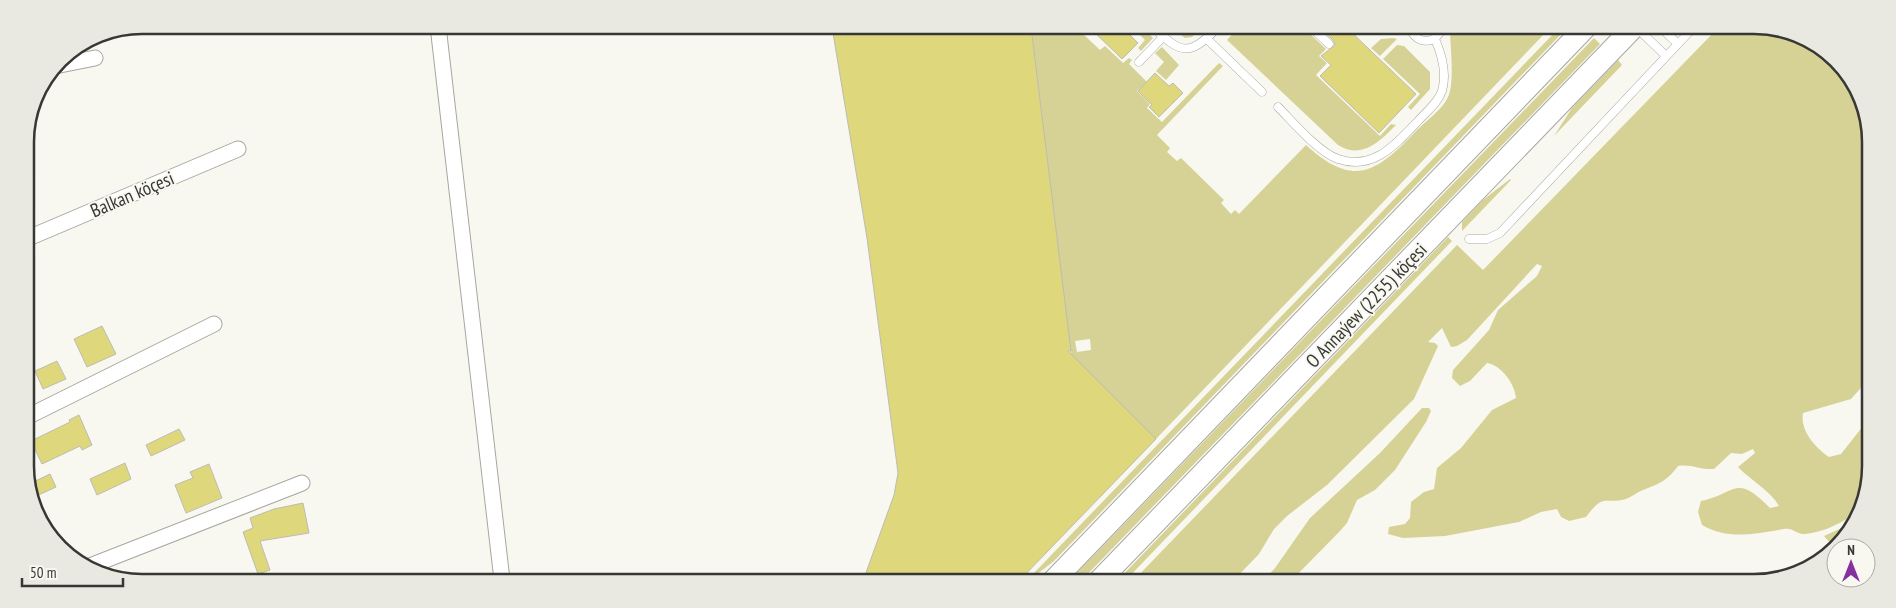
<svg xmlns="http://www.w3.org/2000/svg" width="1896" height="608" viewBox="0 0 1896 608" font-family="'PT Sans Narrow',sans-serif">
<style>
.green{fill:#d6d295;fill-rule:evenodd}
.building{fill:#ded77c;stroke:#bcbcb6}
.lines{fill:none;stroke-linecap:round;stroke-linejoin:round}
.lane-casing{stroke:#a7a7a1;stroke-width:9}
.street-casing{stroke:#a7a7a1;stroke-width:17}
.secondary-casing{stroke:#a7a7a1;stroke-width:23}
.lane{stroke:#fff;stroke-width:8}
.street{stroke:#fff;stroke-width:15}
.secondary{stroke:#fff;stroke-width:21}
.labels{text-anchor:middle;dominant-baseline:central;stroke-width:4;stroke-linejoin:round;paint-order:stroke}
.street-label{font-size:19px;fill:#373734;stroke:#f8f8f1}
.rim{fill:none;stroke:#373734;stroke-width:2.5}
</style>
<rect width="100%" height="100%" fill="#f8f8f1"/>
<path class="green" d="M1031 27H1085L1082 33 1100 50 1105 46 1123 63 1129 58 1132 60 1129 64 1147 82 1137 91 1150 104 1147 108 1162 122 1219 63 1223 66 1157 135 1170 148 1167 152 1177 161 1181 158 1224 200 1221 203 1231 214 1235 210 1239 214 1306 145C1355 190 1378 171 1417 130 1427 120 1443 109 1448 97 1455 82 1450 45 1450 28H1550L1156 439 1071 355ZM1090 339 1091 350 1077 352 1075 341Z
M1132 27H1142L1153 38 1141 51 1138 48 1145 40Z
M1171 28H1201L1192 37 1185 38Z
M1238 28H1304L1326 49 1319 56 1327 63 1316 75 1380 136 1391 124 1396 125C1380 141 1362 160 1338 145L1227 40Z
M1558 29H1566L1054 561 1036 575 1034 573Z
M1717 29H1785L1842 65 1869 119 1868 380 1851 399 1803 413C1800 431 1815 447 1829 457L1841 454 1867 421C1867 434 1870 489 1866 498 1857 518 1826 532 1805 534 1798 535 1792 527 1784 529 1755 534 1728 540 1702 525L1698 512 1701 501C1736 494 1735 472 1770 508L1779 506C1769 489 1751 481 1738 467L1755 453 1753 449 1742 454 1731 453 1714 469C1698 470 1693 464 1678 466 1667 481 1659 484 1643 490 1637 492 1632 497 1626 499 1603 505 1605 492 1586 517L1569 521 1561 517 1557 509 1541 512 1519 522 1445 536 1403 538 1388 534 1389 527 1405 524 1410 518 1411 502 1424 492 1434 489 1437 468 1461 448 1492 410 1516 398C1515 384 1501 365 1487 363L1470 381 1460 386 1452 378 1453 370 1489 330 1498 310 1537 276 1542 266 1537 264 1467 340 1457 346 1451 347 1442 328 1428 342 1435 343 1438 346 1414 399 1327 485 1287 516 1274 529 1259 554 1232 582 1133 581 1457 245 1483 270Z
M1393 38 1397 39 1380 56 1371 48 1381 39Z
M1594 38 1600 44 1081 581H1069Z
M1397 45 1404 46 1430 72V89L1411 110 1408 107 1420 94 1383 59Z
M1162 47 1179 65 1166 80 1156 71 1164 62 1155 53Z
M1618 60 1622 65 1554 136 1572 108Z
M1510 179 1511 180 1462 231V222L1483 200Z
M1448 237 1452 241 1125 581H1117Z
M1422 408H1429L1431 411 1426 422 1395 470 1375 490 1357 500 1347 523 1340 531 1290 582H1262L1275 568 1310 518 1380 453Z
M1848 525 1835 544 1830 543 1824 536Z"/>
<path class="building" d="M832 27H1031L1071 351H1068L1156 439 1019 581H863L894 495 898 473 867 238Z
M1089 27H1122L1138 43 1122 59Z
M1320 28H1347L1416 94 1379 133 1320 76 1331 65 1321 56 1335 45 1333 40Z
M1155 73 1169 86 1173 83 1183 93 1159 117 1149 107 1152 105 1138 91Z
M102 326 116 354 87 367 74 339Z
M57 361 66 379 43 389 35 371Z
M79 415 92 445 82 450 80 446 42 464 31 441 70 422 69 420Z
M179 429 185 440 151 456 146 445Z
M125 463 131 479 97 495 90 479Z
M209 464 222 498 186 513 175 485 193 478 190 472Z
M50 474 56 487 32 498 27 485Z
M303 503 309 533 260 541 270 570 258 574 243 532 253 528 250 518 274 509Z"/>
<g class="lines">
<defs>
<path id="lane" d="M1153 27C1181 54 1189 57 1217 28
M1312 28 1329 44
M1410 28C1416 45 1436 45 1442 28
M1638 29 1666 56
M1662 29 1678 44
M1207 39 1262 92
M1139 62 1163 37
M1278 107C1293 122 1318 152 1338 159 1374 171 1396 144 1418 121 1426 112 1438 103 1442 91 1447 74 1442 55 1435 39
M1469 239H1487L1500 233 1692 29"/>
<path id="street" d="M438 26 502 580
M55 66 95 58
M26 239 238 149
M27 417 214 324
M90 566 302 483"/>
<path id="secondary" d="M1053 581 1584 29
M1099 581 1632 29"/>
</defs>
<use href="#lane" class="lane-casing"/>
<use href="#street" class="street-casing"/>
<use href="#secondary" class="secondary-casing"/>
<use href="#lane" class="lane"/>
<use href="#street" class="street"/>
<use href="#secondary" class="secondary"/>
</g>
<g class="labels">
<g class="street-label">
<text transform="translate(132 194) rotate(-23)">Balkan köçesi</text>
<text transform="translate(1366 305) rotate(-46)">O Annaýew (2255) köçesi</text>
</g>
</g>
<path d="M0 0H1896V608H0ZM142 34H1754A108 108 0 0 1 1862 142V466A108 108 0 0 1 1754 574H142A108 108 0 0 1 34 466V142A108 108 0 0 1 142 34Z" fill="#e9e9e2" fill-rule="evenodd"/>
<path class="rim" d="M142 34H1754A108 108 0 0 1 1862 142V466A108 108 0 0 1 1754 574H142A108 108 0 0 1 34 466V142A108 108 0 0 1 142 34Z"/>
<g transform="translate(1851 563)"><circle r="24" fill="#f8f8f1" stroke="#ababa5"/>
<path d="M0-4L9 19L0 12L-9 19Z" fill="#84309f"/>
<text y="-8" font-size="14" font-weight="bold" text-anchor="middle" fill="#373734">N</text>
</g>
<path d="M22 578v8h101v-8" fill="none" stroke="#373734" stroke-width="2.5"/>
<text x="30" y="578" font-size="15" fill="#373734" stroke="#f8f8f1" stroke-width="4" paint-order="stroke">50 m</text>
</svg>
